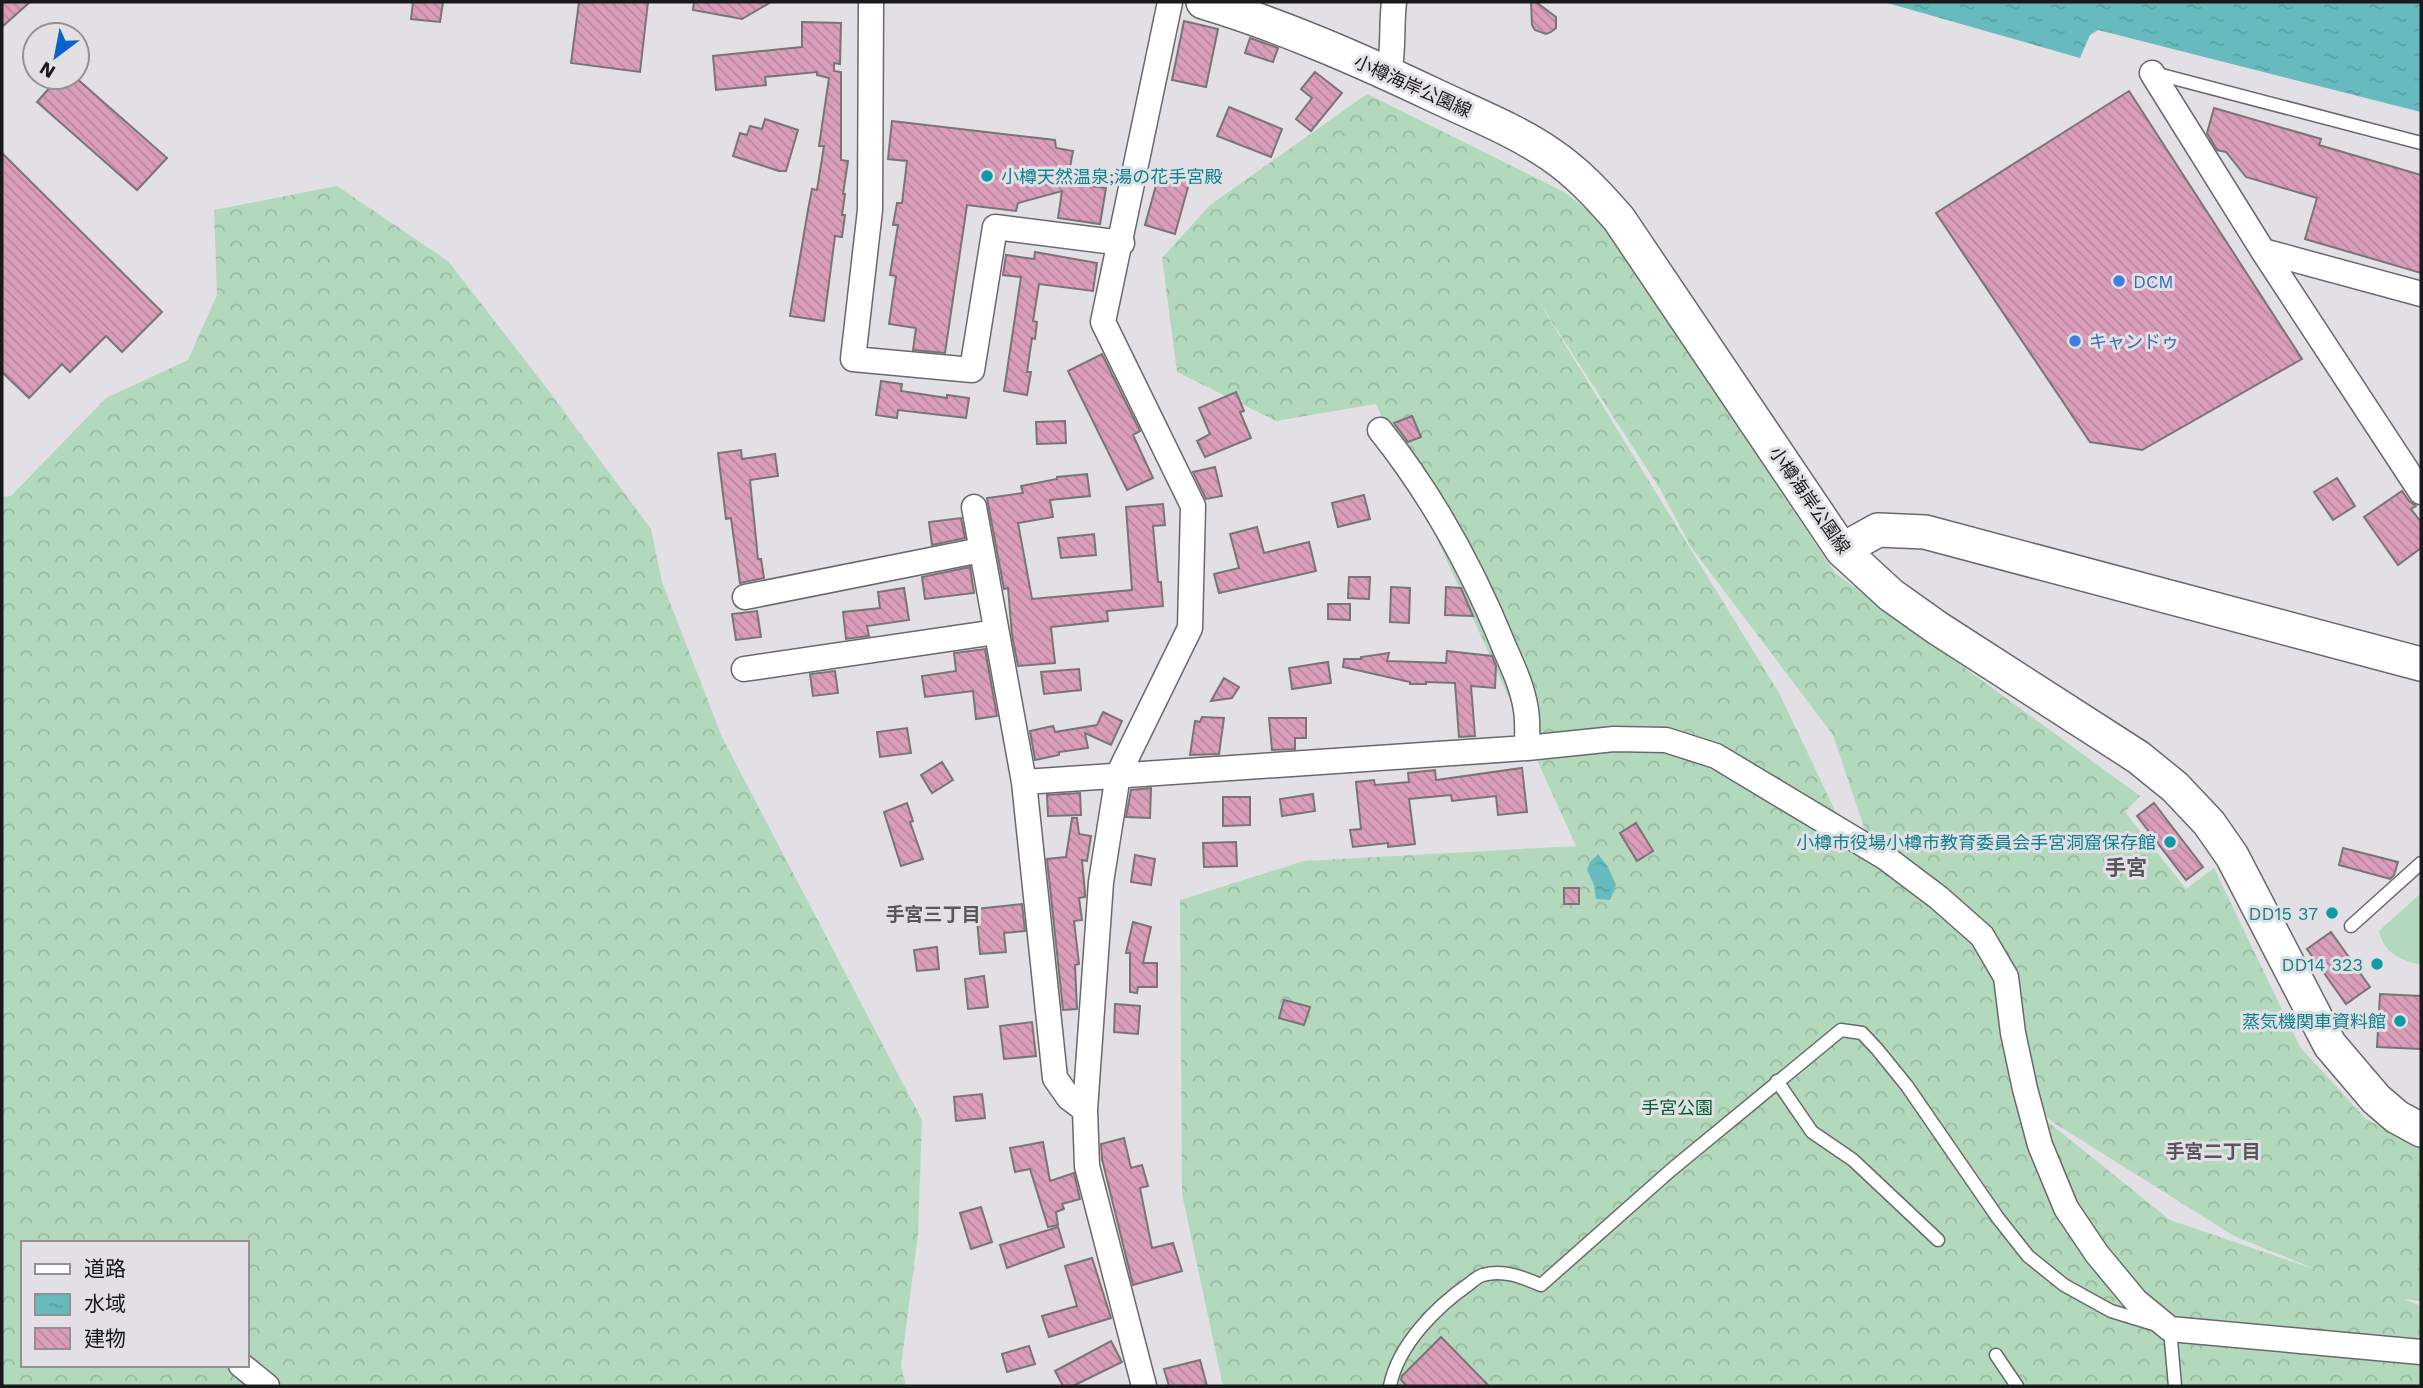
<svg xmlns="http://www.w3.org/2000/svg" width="2423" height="1388" viewBox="0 0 2423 1388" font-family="'Work Sans','Noto Sans JP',sans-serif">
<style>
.green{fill:#b2d9bc}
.forest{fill:url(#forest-crowns);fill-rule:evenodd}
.water{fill:url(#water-ripples)}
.building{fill:url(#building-back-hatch);stroke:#797476;stroke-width:2}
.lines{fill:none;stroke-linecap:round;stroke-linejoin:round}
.lane-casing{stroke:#6a686c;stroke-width:15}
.street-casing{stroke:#6a686c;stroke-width:27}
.secondary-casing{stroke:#6a686c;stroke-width:36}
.lane{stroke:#fff;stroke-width:12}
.street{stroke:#fff;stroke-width:24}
.secondary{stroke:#fff;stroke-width:33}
.culture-dot{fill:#0f9aa8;stroke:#e2e0e4;stroke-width:2.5}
.shop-dot{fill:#3f7fe0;stroke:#e2e0e4;stroke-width:2.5}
.labels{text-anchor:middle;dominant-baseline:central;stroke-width:6;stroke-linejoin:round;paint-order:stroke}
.street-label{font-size:18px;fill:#19181a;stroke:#e2e0e4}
.culture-label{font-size:18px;fill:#0d838f;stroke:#e2e0e4;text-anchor:end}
.shop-label{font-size:18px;fill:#366cbe;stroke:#e2e0e4;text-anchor:start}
.park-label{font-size:18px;fill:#005f2f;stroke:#e2e0e4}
.neighbourhood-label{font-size:19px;font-weight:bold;fill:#58565a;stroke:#e2e0e4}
.quarter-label{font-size:21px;font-weight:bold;fill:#58565a;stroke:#e2e0e4}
</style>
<defs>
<pattern id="forest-crowns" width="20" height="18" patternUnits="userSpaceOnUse" patternTransform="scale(1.75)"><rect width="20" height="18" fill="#b2d9bc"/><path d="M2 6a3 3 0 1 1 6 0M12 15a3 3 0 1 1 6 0" fill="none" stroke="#98baa1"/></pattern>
<pattern id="water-ripples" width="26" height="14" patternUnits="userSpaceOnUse" patternTransform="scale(1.75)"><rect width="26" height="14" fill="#67bbbe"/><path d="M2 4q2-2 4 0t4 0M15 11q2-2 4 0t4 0" fill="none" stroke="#59a0a3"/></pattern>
<pattern id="building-back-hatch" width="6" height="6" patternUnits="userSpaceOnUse" patternTransform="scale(1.75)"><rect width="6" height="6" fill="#da9dba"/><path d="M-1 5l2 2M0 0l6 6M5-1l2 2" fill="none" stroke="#ba869f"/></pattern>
</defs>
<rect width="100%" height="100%" fill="#e2e0e4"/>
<path class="green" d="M2421 893V965C2401 960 2384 954 2379 931Z"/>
<path class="forest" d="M1367 94 1564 192 1597 217 1835 573 2140 796 2125 812 2186 889 2214 868 2300 1047 2366 1119 2421 1146V1301L2404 1299 2421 1306V1386H1223L1182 1194 1180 900 1304 861 1576 846 1376 404 1276 421 1177 372 1162 258 1210 205ZM1534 294 1660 489 1691 547 1833 735 1875 860 1849 840 1779 693ZM2008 1075 2051 1121 2234 1236 2317 1270 2170 1220 2012 1093Z
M337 186 448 261 542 382 651 529 662 582 722 737 922 1120 918 1235 901 1366 906 1386H2V497L11 496 106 398 188 360 217 295 214 210ZM23 1243H247V1365H23Z"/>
<path class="water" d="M1884 2H2421V112L2098 30 2090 35 2080 58Z
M1598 854 1608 867 1616 885 1610 900 1596 899 1594 885 1587 870 1590 862Z"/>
<path class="building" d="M2 2H30L2 27Z
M413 2H443L440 22 411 19Z
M579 2H648L640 72 571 63Z
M694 2H771L742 19 693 10Z
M1531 2H1536L1556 17V28L1551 32 1546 34 1535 30 1532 25Z
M1184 21 1218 29 1206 87 1172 80Z
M802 22 841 23 840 64 834 63V71L841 72V160L848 161 843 194H845L842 215H845L842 237 835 236 824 321 790 316 808 210 812 189 817 190 824 146H819L829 78 817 75V72L765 77 766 85 716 90 713 56 802 47Z
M1250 38 1278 48 1273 62 1245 53Z
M1315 72 1342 93 1311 131 1296 119 1312 98 1301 89Z
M59 77H75L167 158 137 190 37 102Z
M2129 91 2302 359 2142 450 2090 442 1936 213Z
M1229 107 1282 129 1271 157 1217 136Z
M2214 108 2321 139 2319 145 2421 175V273L2305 239 2317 198 2246 177 2226 152 2217 150 2207 133Z
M765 119 798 130 786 171H779L733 156 740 133 747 135 750 126 762 129Z
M892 121 1055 140 1056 148 1073 151 1067 183 1106 188 1100 224 1058 218 1062 191 1018 203 1016 211 967 205 945 353 913 350 916 328 889 324 896 276 890 275 898 225H893L897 203H902L907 161 888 159Z
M2 153 162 312 122 352 106 336 70 372 62 364 29 398 2 372Z
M1160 171 1190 180 1175 234 1145 225Z
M1035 252 1097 263 1093 291 1039 284 1033 321 1037 322 1035 339 1032 338 1027 372H1031L1027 395 1004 391 1021 277 1003 275 1006 255 1034 259Z
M1102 354 1140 431 1133 435 1153 478 1127 490 1068 371Z
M881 381 902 384 901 391 947 398V395L969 398 966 418 898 410 897 418 876 415Z
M1236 392 1244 411 1240 412 1251 438 1205 457 1197 441 1210 434 1199 408Z
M1412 416 1421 437 1408 442 1394 423Z
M1065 421 1066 443 1037 444 1036 422Z
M741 450 742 459 775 454 778 476 750 480 758 559H761L764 578 740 583 731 518 726 519 718 453Z
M1215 467 1222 496 1206 499 1193 472Z
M1087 474 1090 496 1050 500 1053 517 1018 523 1032 599 1132 590 1126 507 1163 504 1165 525 1153 526 1158 582H1161L1163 606 1107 611 1108 621 1051 627 1055 663 1018 666 1012 635 1008 588 1004 589 987 498 1023 493 1021 486 1057 479V477Z
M2337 478 2355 506 2333 520 2314 492Z
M2402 491 2409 501 2416 506 2411 509 2421 522V548L2398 565 2364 517Z
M1364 495 1370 519 1338 527 1332 503Z
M961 518 965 538 932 545 929 522Z
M1257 527 1264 553 1309 542 1316 571 1219 593 1214 574 1239 568 1230 534Z
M1094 534 1096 555 1061 558 1058 538Z
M970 567 974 593 925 599 922 577Z
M1349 577H1370L1369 599 1348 598Z
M1391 587 1410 588 1409 623 1390 622Z
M1446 587 1461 588 1473 616 1445 615Z
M904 588 909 620 867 626 869 636 846 639 843 612 880 608 878 592Z
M1328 604H1350V620L1328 619Z
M757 611 761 637 736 640 732 614Z
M985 649 997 716 976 719 973 691 925 697 922 676 956 671 954 653Z
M1447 651 1492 656 1496 666 1495 688 1471 686 1475 736 1459 737 1455 683 1426 682V684H1410V682L1343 667 1344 659H1361V657L1389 653 1387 661 1446 663Z
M1328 662 1331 683 1292 689 1289 668Z
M1079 669 1081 690 1044 694 1041 672Z
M835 671 838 693 813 696 810 674Z
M1224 678 1239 687 1232 698 1211 701Z
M1103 712 1122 721 1111 745 1085 733 1088 748 1059 752V755L1035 760 1030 731 1053 726 1055 732 1097 725Z
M1202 717 1224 718 1219 754 1190 755 1195 721 1200 722Z
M1269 718H1306V738H1295V749L1272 750Z
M907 728 911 753 880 757 877 732Z
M942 762 953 780 932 793 921 775Z
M1522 768 1527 812 1498 815 1496 796 1452 801 1451 795 1409 799 1415 844 1388 847V843L1353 847 1350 830 1361 829 1356 782 1374 780 1375 785 1409 782 1408 773 1435 770 1436 780Z
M1151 788 1150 818 1126 817 1131 790Z
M1080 793 1081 815 1048 816 1047 795Z
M1313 794 1315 811 1282 816 1280 799Z
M1223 797H1250V825L1223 826Z
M907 803 913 821 910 822 923 859 901 866 884 812Z
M2154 803 2203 867 2186 880 2137 816Z
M1072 818H1077L1079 834 1091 836 1087 861 1082 860 1085 893V897L1079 898 1082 920 1074 921 1079 964 1075 965 1077 1009 1063 1010 1047 859 1066 857Z
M1636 823 1653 851 1637 861 1620 833Z
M1236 842 1237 866 1204 867 1203 843Z
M2343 848 2398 862 2394 875 2390 879 2339 865Z
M1135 855 1155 859 1151 885 1131 882Z
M1564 888H1579V904H1564Z
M1022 904 1025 931 1004 933 1006 952 980 954 976 909Z
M1133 922 1151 927 1143 963H1157V987H1138L1137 993 1130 992V953H1126Z
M2331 932 2370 987 2346 1004 2307 949Z
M937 947 939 969 917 971 914 950Z
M984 976 988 1007 968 1009 965 979Z
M2380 994 2421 996V1049L2377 1047Z
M1284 1000 1310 1007 1304 1025 1279 1018Z
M1115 1004 1140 1006 1138 1034 1114 1032Z
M1032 1022 1036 1056 1004 1059 1000 1026Z
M982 1094 985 1118 956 1121 954 1097Z
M1124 1138 1131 1168 1142 1165 1148 1186 1140 1188 1152 1248 1173 1243 1182 1271 1133 1285 1102 1159 1101 1144Z
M1043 1142 1050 1181 1074 1173 1080 1199 1062 1204 1064 1209 1056 1212 1058 1225 1048 1227 1030 1169 1015 1172 1010 1148Z
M981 1207 992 1242 971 1249 960 1213Z
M1058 1227 1064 1247 1007 1268 1000 1245Z
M1092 1258 1111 1318 1049 1337 1042 1316 1077 1306 1065 1266Z
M1441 1337 1489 1386H1407L1401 1380 1402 1376Z
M1111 1341 1122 1362 1073 1386H1063L1055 1371Z
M1029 1346 1035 1364 1007 1372 1002 1354Z
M1200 1360 1207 1386H1169L1164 1369Z"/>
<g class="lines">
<defs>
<path id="lane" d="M2154 73 2421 143
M2351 926 2421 863
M1777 1081 1812 1132 1853 1160 1938 1240
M1996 1355 2017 1386
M1390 1386C1398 1345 1436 1307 1469 1284 1473 1281 1478 1276 1483 1275 1503 1269 1522 1277 1541 1285L1671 1170 1841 1030 1862 1033 1877 1049 1907 1086 1998 1218 2028 1256 2064 1285 2111 1311 2170 1329 2175 1386"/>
<path id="street" d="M871 2 870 210 853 359 972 370 995 227 1122 243
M2152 73 2263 251 2421 492
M1389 74C1394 50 1391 26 1394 2
M2263 251 2421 294
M1380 430C1432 495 1474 572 1505 649 1514 669 1523 689 1526 710 1528 722 1527 736 1527 748
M974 507 1024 782 1055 1078 1069 1098 1085 1110
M745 597 981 550
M744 669 996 632
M1024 782 1527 748 1614 739 1666 740 1716 756 1886 858 1939 898 1982 936 2006 977 2013 1033 2025 1089 2040 1145 2066 1208 2097 1254 2136 1301 2170 1329 2421 1352
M241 1365 267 1386
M1144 1386 1087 1166 1085 1110 1101 882 1118 775 1190 628 1193 506 1103 322 1170 2"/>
<path id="secondary" d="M1203 2C1283 26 1360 60 1436 96 1474 114 1515 130 1550 154 1577 172 1598 195 1619 219L1842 550 1891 595 1936 627 2138 757 2175 787 2209 823 2232 856 2330 1045 2376 1099 2397 1117 2421 1130
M1842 550 1878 530 1925 532 2421 664"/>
</defs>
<use href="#lane" class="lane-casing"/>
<use href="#street" class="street-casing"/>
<use href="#secondary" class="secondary-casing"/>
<use href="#lane" class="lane"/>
<use href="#street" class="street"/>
<use href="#secondary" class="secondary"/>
</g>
<g class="culture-dot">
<circle cx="987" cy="176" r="7"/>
<circle cx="2170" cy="842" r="7"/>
<circle cx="2332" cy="913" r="7"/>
<circle cx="2377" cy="964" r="7"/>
<circle cx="2400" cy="1021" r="7"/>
</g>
<g class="shop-dot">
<circle cx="2119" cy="281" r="7"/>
<circle cx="2075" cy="341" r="7"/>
</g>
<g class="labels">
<g class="street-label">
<text transform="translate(1413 86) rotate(24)">小樽海岸公園線</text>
<text transform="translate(1810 500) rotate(55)">小樽海岸公園線</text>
</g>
<g class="culture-label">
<text x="1001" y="176" text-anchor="start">小樽天然温泉;湯の花手宮殿</text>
<text x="2156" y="842">小樽市役場小樽市教育委員会手宮洞窟保存館</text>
<text x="2318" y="913">DD15 37</text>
<text x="2363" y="964">DD14 323</text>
<text x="2386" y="1021">蒸気機関車資料館</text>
</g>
<g class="shop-label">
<text x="2133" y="281">DCM</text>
<text x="2089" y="341">キャンドゥ</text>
</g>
<g class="park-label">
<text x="1677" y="1107">手宮公園</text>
</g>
<g class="neighbourhood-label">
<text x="933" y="914">手宮三丁目</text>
<text x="2213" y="1151">手宮二丁目</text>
</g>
<g class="quarter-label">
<text x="2126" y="867">手宮</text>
</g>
</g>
<rect width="2423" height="1388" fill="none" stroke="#19181a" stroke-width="7"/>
<rect x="21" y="1241" width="228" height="126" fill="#e2e0e4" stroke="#929093" stroke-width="2"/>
<rect x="35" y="1264" width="35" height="10" fill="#ffffff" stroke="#929093" stroke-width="2"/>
<text x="84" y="1276" font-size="21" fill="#19181a">道路</text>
<rect x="35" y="1294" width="35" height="21" fill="url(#water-ripples)" stroke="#929093" stroke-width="2"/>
<text x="84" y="1311" font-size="21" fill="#19181a">水域</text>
<rect x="35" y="1328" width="35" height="21" fill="url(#building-back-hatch)" stroke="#929093" stroke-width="2"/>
<text x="84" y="1346" font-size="21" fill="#19181a">建物</text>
<g transform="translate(56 56) rotate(212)"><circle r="33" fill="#e2e0e4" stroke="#929093" stroke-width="2"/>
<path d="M0-5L12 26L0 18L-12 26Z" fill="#0a63cc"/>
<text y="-10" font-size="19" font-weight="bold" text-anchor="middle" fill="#19181a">N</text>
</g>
</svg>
